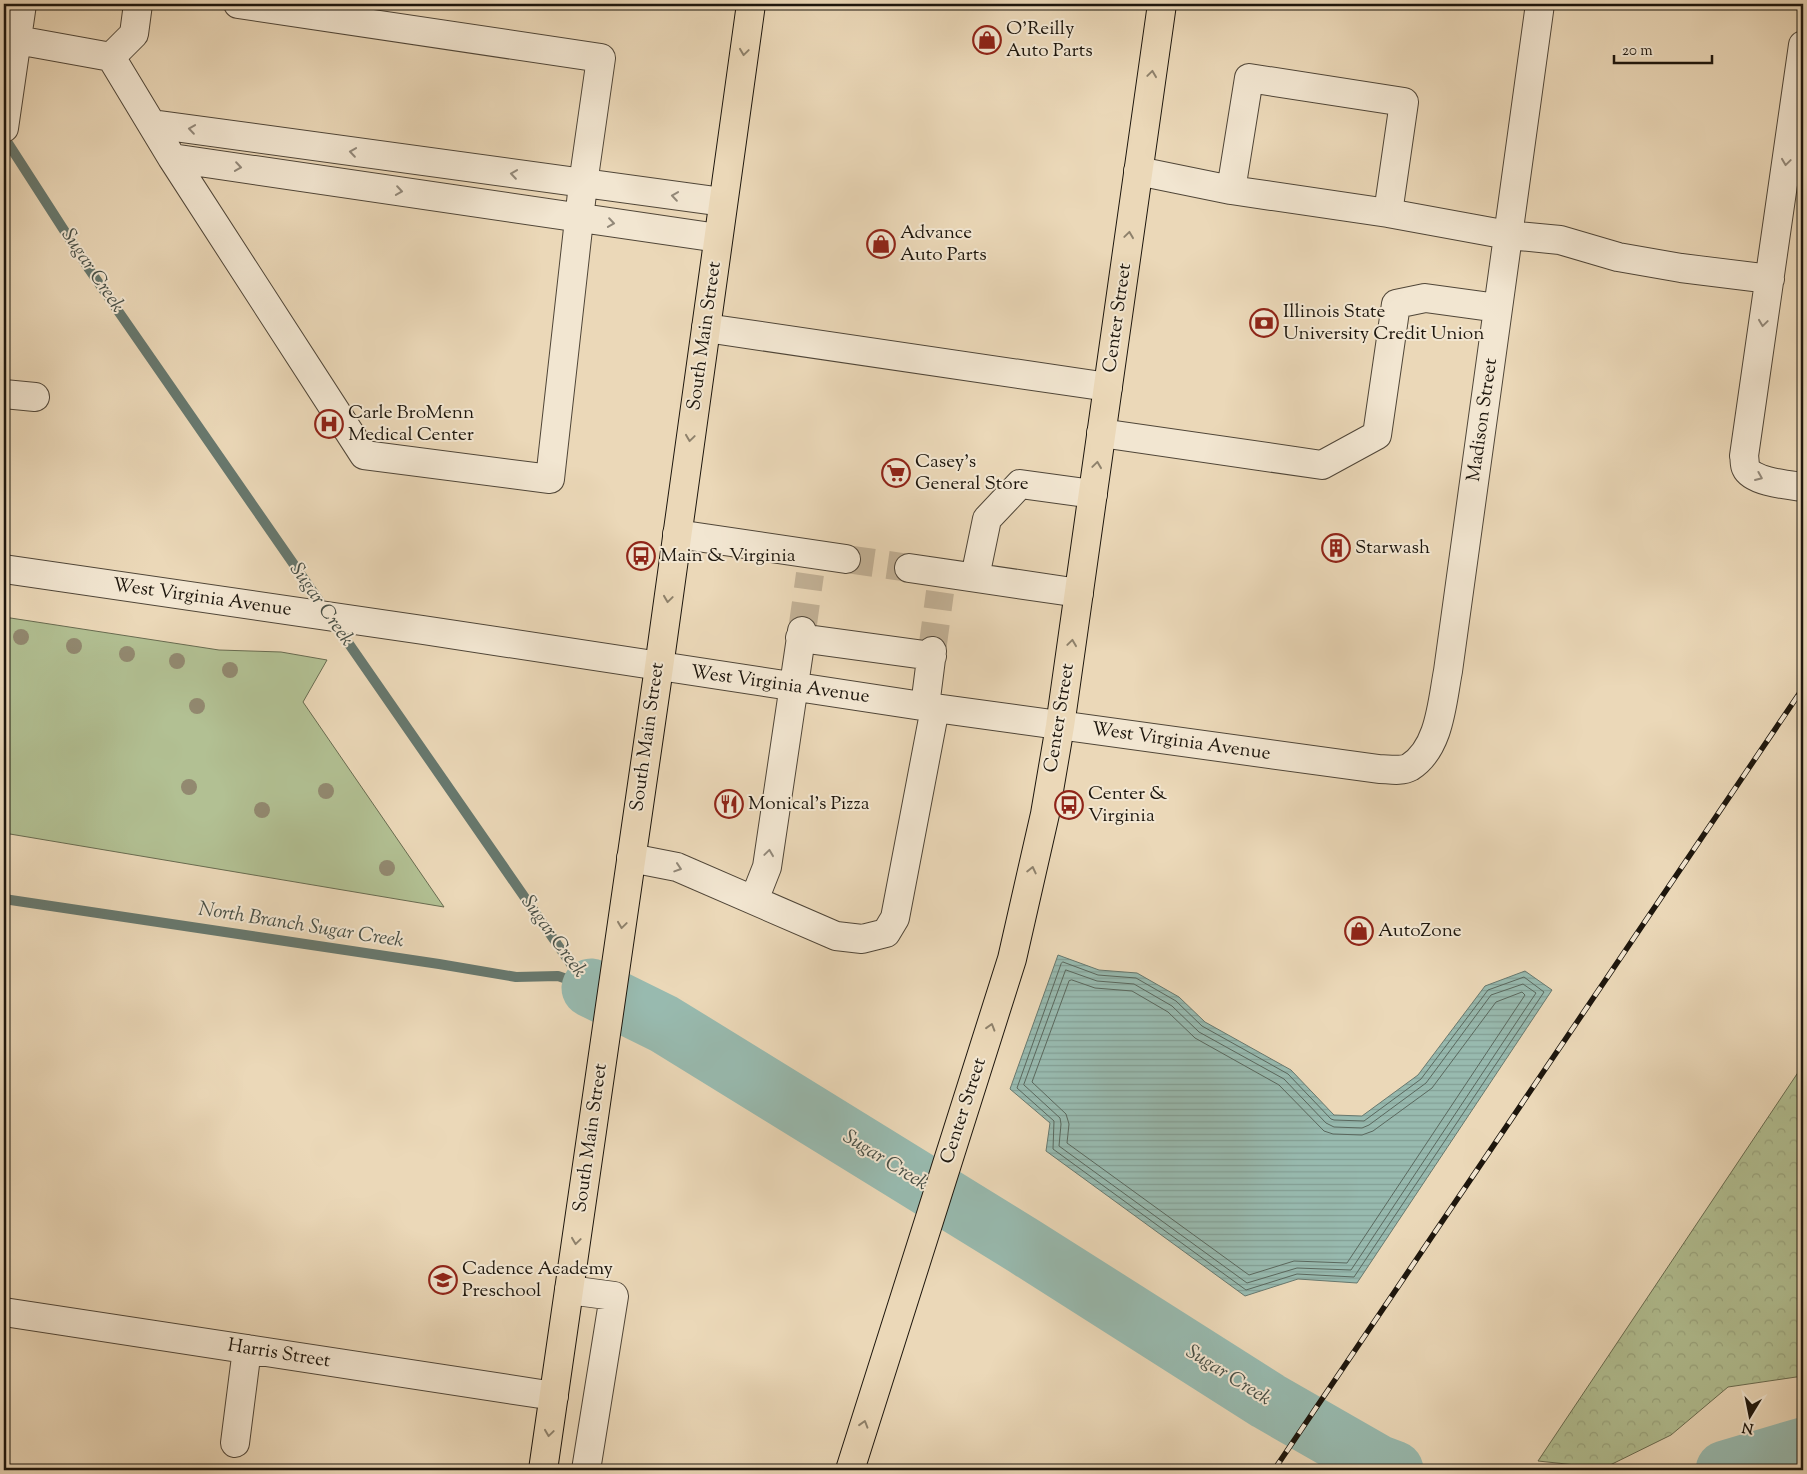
<svg xmlns="http://www.w3.org/2000/svg" width="1807" height="1474" viewBox="0 0 1807 1474" font-family="'Sorts Mill Goudy',serif">
<style>
.grass{fill:#b2c093;stroke:#686b50}
.forest{fill:url(#forest-crowns);stroke:#686b50}
.water{fill:url(#water-rules);stroke:#67786e}
.lines{fill:none;stroke-linecap:round;stroke-linejoin:round}
.shore{stroke:#5a685e;stroke-width:1}
.stream{stroke:#67786e;stroke-width:10}
.river{stroke:#98baaf;stroke-width:59}
.minor-tunnel{stroke:#c2b196;stroke-width:28;stroke-dasharray:28 14;stroke-linecap:butt}
.minor-casing{stroke:#504638;stroke-width:30}
.major-casing{stroke:#1d160d;stroke-width:30}
.minor{stroke:#f2e6d1;stroke-width:28}
.major{stroke:#ebd8b8;stroke-width:28}
.rail-casing{stroke:#1d160d;stroke-width:5.5}
.rail{stroke:#f2e6d1;stroke-width:4;stroke-dasharray:11;stroke-linecap:butt}
.tree{fill:#928970}
.oneway{stroke:#8e816b}
.oneway2{stroke:#928879}
.labels{text-anchor:middle;dominant-baseline:central;stroke-width:4;stroke-linejoin:round;paint-order:stroke}
.poi-label{font-size:19px;fill:#1d160d;stroke:#f2e6d1;text-anchor:start}
.street-label{font-size:19px;fill:#1d160d;stroke:#f2e6d1}
.water-label{font-size:20px;font-style:italic;fill:#484f46;stroke:#f2e6d1}
</style>
<defs>
<pattern id="forest-crowns" width="20" height="18" patternUnits="userSpaceOnUse" patternTransform="scale(1.25)"><rect width="20" height="18" fill="#b2c093"/><path d="M2 6a3 3 0 1 1 6 0M12 15a3 3 0 1 1 6 0" fill="none" stroke="#99a47e"/></pattern>
<pattern id="water-rules" width="6" height="5" patternUnits="userSpaceOnUse" patternTransform="scale(1.25)"><rect width="6" height="5" fill="#98baaf"/><path d="M0 2.5h6" fill="none" stroke="#839f95"/></pattern>
</defs>
<rect width="100%" height="100%" fill="#ebd8b8"/>
<filter id="stains"><feTurbulence type="fractalNoise" baseFrequency=".004" numOctaves="4"/><feColorMatrix values="0 0 0 0 .2 0 0 0 0 .09 0 0 0 0 .02 0 0 0 .5 -.17"/></filter>
<radialGradient id="worn" r=".72"><stop offset=".6" stop-color="#630" stop-opacity="0"/><stop offset="1" stop-color="#630" stop-opacity=".3"/></radialGradient>
<path class="grass" d="M4 617 219 650 281 652 327 660 303 702 444 907 4 833Z"/>
<path class="forest" d="M1803 1065V1376L1728 1387 1671 1435 1604 1468 1538 1461Z"/>
<path class="water" d="M1058 955 1099 970 1137 973 1179 997 1205 1022 1291 1070 1334 1115 1362 1116 1418 1075 1485 986 1525 971 1552 990 1357 1283 1298 1279 1245 1296 1046 1151 1050 1123 1010 1089Z"/>
<g class="lines">
<path class="shore" d="M1063 962 1098 975 1136 978 1176 1001 1202 1026 1288 1074 1331 1119 1334 1120 1364 1121 1421 1079 1488 990 1524 977 1544 992 1354 1277 1297 1274 1246 1290 1053 1149 1054 1121 1017 1088 1061 964Z
M1066 970 1097 981 1134 984 1172 1006 1199 1032 1284 1079 1326 1123 1334 1127 1362 1128 1369 1125 1426 1083 1491 995 1523 984 1536 993 1351 1270 1297 1268 1247 1283 1059 1146 1061 1124 1060 1118 1024 1085Z
M1072 980 1095 988 1132 991 1168 1012 1195 1038 1279 1085 1324 1131 1333 1134 1362 1135 1373 1131 1432 1088 1496 1002 1522 992 1525 995 1347 1263 1294 1261 1249 1275 1067 1143 1069 1124 1066 1114 1032 1082 1069 981Z"/>
<path class="stream" d="M4 137 89 269 573 967 591 988
M4 899 439 964 516 977 558 976 590 987"/>
<path class="river" d="M591 988 664 1024 1024 1246 1268 1401 1378 1464 1394 1470
M1725 1470 1803 1447"/>
<path class="minor-tunnel" d="M846 559 909 568
M802 631 810 574
M932 651 940 592"/>
<defs>
<path id="minor" d="M138 4 134 34 111 57 172 158 364 455 550 479 583 184 601 58 238 4
M17 40 111 57
M1803 45 1744 456C1745 459 1744 464 1746 468 1752 482 1789 485 1803 487
M152 124 723 202
M4 128 22 4
M172 158 718 238
M1138 171 1231 190 1388 213 1508 235 1560 240 1618 257 1681 268 1770 279
M1231 190 1249 78 1404 102 1388 213
M706 328 1108 387
M4 394 35 397
M1101 433 1322 465 1377 435 1396 304 1425 298 1498 308
M677 534 846 559
M909 568 1079 593
M4 569 423 630 935 708 1379 769C1388 769 1401 772 1410 767 1440 748 1442 702 1448 671L1540 4
M975 577 987 519 1020 484 1093 494
M800 638 932 656
M925 706 932 651
M631 858 677 867 836 936 862 939 886 933 895 918 935 708
M754 900 767 867 802 631
M569 1290 614 1296 586 1470
M4 1312 554 1396
M235 1443 247 1349"/>
<path id="major" d="M543 1470 659 667 751 4
M850 1470 1012 959 1045 814 1060 726 1162 4"/>
</defs>
<use href="#minor" class="minor-casing"/>
<use href="#major" class="major-casing"/>
<use href="#minor" class="minor"/>
<use href="#major" class="major"/>
<defs>
<path id="rail" d="M1274 1470 1803 688"/>
</defs>
<use href="#rail" class="rail-casing"/>
<use href="#rail" class="rail"/>
</g>
<g class="tree">
<circle cx="21" cy="637" r="8"/>
<circle cx="74" cy="646" r="8"/>
<circle cx="127" cy="654" r="8"/>
<circle cx="177" cy="661" r="8"/>
<circle cx="230" cy="670" r="8"/>
<circle cx="197" cy="706" r="8"/>
<circle cx="189" cy="787" r="8"/>
<circle cx="326" cy="791" r="8"/>
<circle cx="262" cy="810" r="8"/>
<circle cx="387" cy="868" r="8"/>
</g>
<defs><path id="oneway-chevron" d="M-2-3.5L2.5 0L-2 3.5" fill="none" stroke-width="1.6" stroke-linecap="round" stroke-linejoin="round" transform="scale(1.25)"/></defs>
<g class="oneway">
<use href="#oneway-chevron" transform="translate(744 52) rotate(98)"/>
<use href="#oneway-chevron" transform="translate(1152 74) rotate(-82)"/>
<use href="#oneway-chevron" transform="translate(1129 235) rotate(-82)"/>
<use href="#oneway-chevron" transform="translate(690 438) rotate(98)"/>
<use href="#oneway-chevron" transform="translate(1097 465) rotate(-82)"/>
<use href="#oneway-chevron" transform="translate(668 599) rotate(98)"/>
<use href="#oneway-chevron" transform="translate(1072 643) rotate(-82)"/>
<use href="#oneway-chevron" transform="translate(1032 870) rotate(-77)"/>
<use href="#oneway-chevron" transform="translate(622 925) rotate(98)"/>
<use href="#oneway-chevron" transform="translate(991 1027) rotate(-73)"/>
<use href="#oneway-chevron" transform="translate(576 1241) rotate(98)"/>
<use href="#oneway-chevron" transform="translate(864 1424) rotate(-73)"/>
<use href="#oneway-chevron" transform="translate(549 1433) rotate(98)"/>
</g>
<g class="oneway2">
<use href="#oneway-chevron" transform="translate(192 129) rotate(-172)"/>
<use href="#oneway-chevron" transform="translate(353 152) rotate(-172)"/>
<use href="#oneway-chevron" transform="translate(1786 162) rotate(98)"/>
<use href="#oneway-chevron" transform="translate(238 167) rotate(8)"/>
<use href="#oneway-chevron" transform="translate(514 174) rotate(-172)"/>
<use href="#oneway-chevron" transform="translate(399 191) rotate(8)"/>
<use href="#oneway-chevron" transform="translate(675 196) rotate(-172)"/>
<use href="#oneway-chevron" transform="translate(611 223) rotate(8)"/>
<use href="#oneway-chevron" transform="translate(1763 323) rotate(98)"/>
<use href="#oneway-chevron" transform="translate(1759 477) rotate(23)"/>
<use href="#oneway-chevron" transform="translate(769 853) rotate(-82)"/>
<use href="#oneway-chevron" transform="translate(678 868) rotate(18)"/>
</g>
<defs>
<symbol id="shop-ring" viewBox="-11 -11 22 22"><circle r="9.5" fill="#f2e6d1" stroke="#8f2418" stroke-width="1.5"/><path d="M-5-2.5h2.3a2.7 3.5 0 0 1 5.4 0H5L5.5 6h-11ZM-1.5-2.5h3a1.5 2.3 0 0 0-3 0Z" fill="#8f2418"/></symbol>
<symbol id="bank-ring" viewBox="-11 -11 22 22"><circle r="9.5" fill="#f2e6d1" stroke="#8f2418" stroke-width="1.5"/><path d="M-6-4H6V4H-6ZM0-2.3a2.3 2.3 0 1 0 0 4.6a2.3 2.3 0 1 0 0-4.6Z" fill="#8f2418"/></symbol>
<symbol id="hospital-ring" viewBox="-11 -11 22 22"><circle r="9.5" fill="#f2e6d1" stroke="#8f2418" stroke-width="1.5"/><path d="M-5-5h3v3.5h4V-5h3V5h-3V1.5h-4V5h-3Z" fill="#8f2418"/></symbol>
<symbol id="supermarket-ring" viewBox="-11 -11 22 22"><circle r="9.5" fill="#f2e6d1" stroke="#8f2418" stroke-width="1.5"/><path d="M-6-5.5h2.5l.6 2H6L4.5 2H-2.5L-4.4-4H-6ZM-1.5 3.2a1.3 1.3 0 1 0 .1 0ZM3 3.2a1.3 1.3 0 1 0 .1 0Z" fill="#8f2418"/></symbol>
<symbol id="building-ring" viewBox="-11 -11 22 22"><circle r="9.5" fill="#f2e6d1" stroke="#8f2418" stroke-width="1.5"/><path d="M-4-6H4V6H1V3H-1V6H-4ZM-2.5-4.3h1.7v1.8h-1.7ZM.8-4.3h1.7v1.8H.8ZM-2.5-1h1.7V.8h-1.7ZM.8-1h1.7V.8H.8Z" fill="#8f2418"/></symbol>
<symbol id="bus-ring" viewBox="-11 -11 22 22"><circle r="9.5" fill="#f2e6d1" stroke="#8f2418" stroke-width="1.5"/><path d="M-5-6H5V4H4V6H2V4H-2V6H-4V4H-5ZM-3.5-4V0h7V-4ZM-3.5 1.2v1.5H-2V1.2ZM2 1.2v1.5H3.5V1.2Z" fill="#8f2418"/></symbol>
<symbol id="restaurant-ring" viewBox="-11 -11 22 22"><circle r="9.5" fill="#f2e6d1" stroke="#8f2418" stroke-width="1.5"/><path d="M-5-6h1v4h1v-4h1v4h1v-4h1v5L-1.5 .5V6h-2V.5L-5-1ZM5-6V6H3V1.5H1.5Q1.5-4 5-6Z" fill="#8f2418"/></symbol>
<symbol id="school-ring" viewBox="-11 -11 22 22"><circle r="9.5" fill="#f2e6d1" stroke="#8f2418" stroke-width="1.5"/><path d="M0-5L7-2L0 1L-7-2ZM-4 1L0 2.5L4 1V4Q0 6-4 4Z" fill="#8f2418"/></symbol>
</defs>
<g fill-rule="evenodd">
<use href="#shop-ring" x="971" y="24" width="32" height="32"/>
<use href="#shop-ring" x="865" y="228" width="32" height="32"/>
<use href="#bank-ring" x="1248" y="307" width="32" height="32"/>
<use href="#hospital-ring" x="313" y="408" width="32" height="32"/>
<use href="#supermarket-ring" x="880" y="457" width="32" height="32"/>
<use href="#building-ring" x="1320" y="532" width="32" height="32"/>
<use href="#bus-ring" x="625" y="540" width="32" height="32"/>
<use href="#restaurant-ring" x="713" y="788" width="32" height="32"/>
<use href="#bus-ring" x="1053" y="789" width="32" height="32"/>
<use href="#shop-ring" x="1343" y="915" width="32" height="32"/>
<use href="#school-ring" x="427" y="1264" width="32" height="32"/>
</g>
<g class="labels">
<g class="poi-label">
<text x="1006" y="29">O'Reilly<tspan x="1006" dy="22">Auto Parts</tspan></text>
<text x="900" y="233">Advance<tspan x="900" dy="22">Auto Parts</tspan></text>
<text x="1283" y="312">Illinois State<tspan x="1283" dy="22">University Credit Union</tspan></text>
<text x="348" y="413">Carle BroMenn<tspan x="348" dy="22">Medical Center</tspan></text>
<text x="915" y="462">Casey's<tspan x="915" dy="22">General Store</tspan></text>
<text x="1355" y="548">Starwash</text>
<text x="660" y="556">Main &amp; Virginia</text>
<text x="1088" y="794">Center &amp;<tspan x="1088" dy="22">Virginia</tspan></text>
<text x="748" y="804">Monical's Pizza</text>
<text x="1378" y="931">AutoZone</text>
<text x="462" y="1269">Cadence Academy<tspan x="462" dy="22">Preschool</tspan></text>
</g>
<g class="street-label">
<text transform="translate(1118 318) rotate(-82)">Center Street</text>
<text transform="translate(705 336) rotate(-82)">South Main Street</text>
<text transform="translate(1483 420) rotate(-82)">Madison Street</text>
<text transform="translate(202 598) rotate(8)">West Virginia Avenue</text>
<text transform="translate(780 685) rotate(8)">West Virginia Avenue</text>
<text transform="translate(1060 718) rotate(-81)">Center Street</text>
<text transform="translate(648 737) rotate(-82)">South Main Street</text>
<text transform="translate(1181 742) rotate(8)">West Virginia Avenue</text>
<text transform="translate(964 1111) rotate(-72)">Center Street</text>
<text transform="translate(591 1138) rotate(-82)">South Main Street</text>
<text transform="translate(279 1354) rotate(9)">Harris Street</text>
</g>
<g class="water-label">
<text transform="translate(92 271) rotate(56)">Sugar Creek</text>
<text transform="translate(321 605) rotate(55)">Sugar Creek</text>
<text transform="translate(301 926) rotate(9)">North Branch Sugar Creek</text>
<text transform="translate(553 937) rotate(54)">Sugar Creek</text>
<text transform="translate(885 1161) rotate(32)">Sugar Creek</text>
<text transform="translate(1228 1376) rotate(32)">Sugar Creek</text>
</g>
</g>
<rect width="1807" height="1474" fill="none" stroke="#ebd8b8" stroke-width="20"/>
<rect x="5" y="5" width="1797" height="1464" fill="none" stroke="#1d160d" stroke-width="2.5"/>
<rect x="10" y="10" width="1787" height="1454" fill="none" stroke="#1d160d"/>
<g transform="translate(1750 1416) rotate(190)" stroke="#f2e6d1" stroke-width="4" paint-order="stroke">
<path d="M0-4L9 19L0 12L-9 19Z" fill="#1d160d"/>
<text y="-8" font-size="14" font-weight="bold" text-anchor="middle" fill="#1d160d">N</text>
</g>
<path d="M1614 55v8h98v-8" fill="none" stroke="#1d160d" stroke-width="2.5"/>
<text x="1622" y="55" font-size="15" fill="#1d160d" stroke="#f2e6d1" stroke-width="4" paint-order="stroke">20 m</text>
<rect width="100%" height="100%" filter="url(#stains)"/>
<rect width="100%" height="100%" fill="url(#worn)"/>
</svg>
